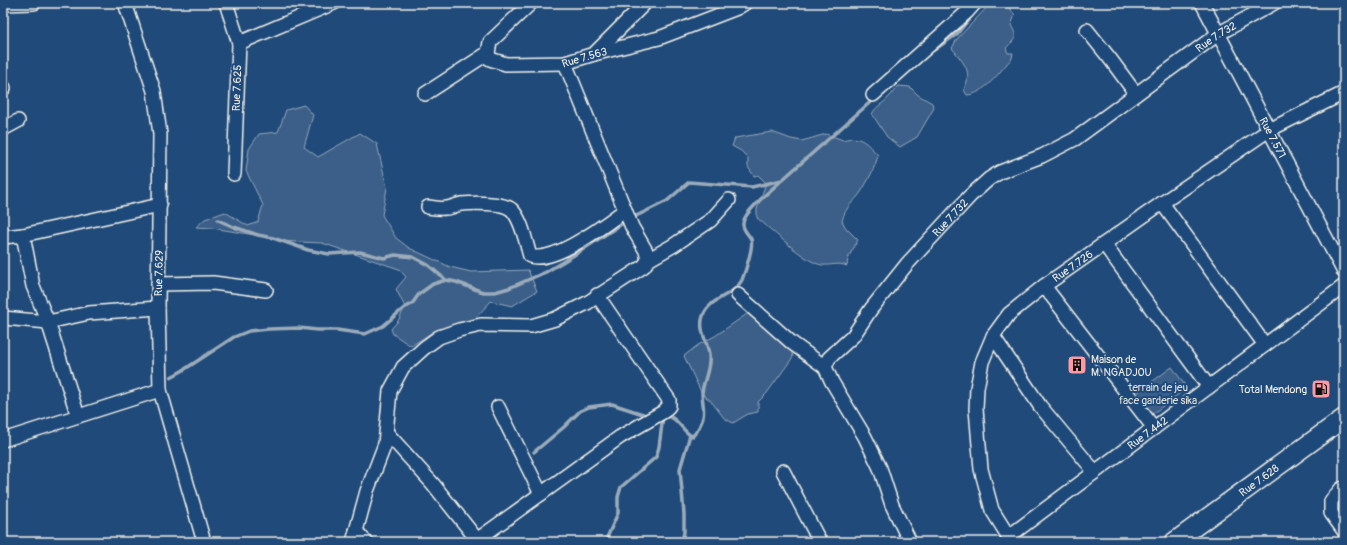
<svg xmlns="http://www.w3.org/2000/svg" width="1347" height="545" viewBox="0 0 1347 545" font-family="Pangolin,sans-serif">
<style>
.green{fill:#3a5f88;stroke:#97a8b8}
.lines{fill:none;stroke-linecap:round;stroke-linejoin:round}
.stream{stroke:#9cacbb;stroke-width:3.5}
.street-casing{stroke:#f4f1e8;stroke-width:16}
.secondary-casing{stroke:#f4f1e8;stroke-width:21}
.street{stroke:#1f4a7a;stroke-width:13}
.secondary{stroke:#1f4a7a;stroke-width:18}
.labels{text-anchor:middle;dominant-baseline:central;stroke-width:4;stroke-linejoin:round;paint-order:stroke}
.street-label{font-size:11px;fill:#f4f1e8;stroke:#1f4a7a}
.poi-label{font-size:11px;fill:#f4f1e8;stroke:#1f4a7a;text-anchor:start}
.park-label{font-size:11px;fill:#e1e2de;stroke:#1f4a7a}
</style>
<rect width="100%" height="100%" fill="#1f4a7a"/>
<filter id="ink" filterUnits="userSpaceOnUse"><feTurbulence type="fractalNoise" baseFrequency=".025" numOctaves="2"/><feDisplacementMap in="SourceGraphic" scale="8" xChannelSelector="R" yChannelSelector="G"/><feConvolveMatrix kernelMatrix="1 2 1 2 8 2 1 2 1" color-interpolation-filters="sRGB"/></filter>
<g filter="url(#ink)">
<path class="green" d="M991 3H1005L1015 15 1011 25C1018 38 1016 38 1006 48L1008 53H1013L1012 58C1001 70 984 95 967 95L964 90C973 70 964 64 952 48L957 39Z
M899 86 910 87 918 95 932 103 934 108 917 137 900 147 887 137 872 114C876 106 883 104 888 98 893 94 894 89 899 86Z
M304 105 313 115 304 147 318 157 360 133 377 144 387 188 382 215 396 238 409 248 450 267 471 272 528 270 537 291 512 306 491 301 472 322 431 333 411 346 393 334 391 329 398 321 405 307 396 289 406 277 399 269 322 243 278 241 273 238 212 228 196 227 205 219 225 212 248 226 258 222 263 205 246 171 249 149 259 134 278 132 286 110Z
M772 132 791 139 802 141 826 134 843 140C861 134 867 144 878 155 875 168 868 181 861 192 853 204 846 205 842 221L846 228 858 240 848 258 847 266C837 262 831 266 822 265 806 263 771 229 757 218V209L766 183 758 175 754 176 748 167V158L741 151 732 146 735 138Z
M750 312 791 349 793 357 767 393 758 402V412L748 414 733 423 724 418 711 401 702 394 684 356 698 345 715 336Z
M1172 367 1187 388 1151 415 1134 395Z"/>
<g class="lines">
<path class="stream" d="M934 50 957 34 973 14
M632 218 667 201 689 182 752 187 782 180 875 98
M218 220 234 227 258 235 273 238 308 250 329 254 360 252 384 258 395 255 413 257 428 265 446 280
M171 377 182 371 234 337 249 331 269 329 299 328 317 330H337L365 334 383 326 404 308 412 304 419 294 433 284 446 280 456 282 483 292H495L509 288 546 272 579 252 626 221
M665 416C677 416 681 429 690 435
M534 452 564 427 580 411 589 407 612 404 649 416
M605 542 618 513V497L621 487 656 457 659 447 663 416
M682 542 684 532V514L680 469 690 435 693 436C698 430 701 425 703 417 705 410 702 401 702 393 703 381 711 368 709 355 708 342 698 330 703 316 709 298 734 296 742 280 745 272 754 246 751 239 748 233 742 230 743 223 744 212 772 189 781 181"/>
<defs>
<g id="street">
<path d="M125 3 154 91 160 134 158 308 160 390 204 542"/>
<path d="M226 3 239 43 234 174"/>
<path id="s1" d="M531 3 490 42 488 53 490 59 506 64 565 63 594 54 659 38 737 8 745 3"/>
<path id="s2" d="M1202 3 1344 272"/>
<path d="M3 4 34 3"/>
<path d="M1087 30 1111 60 1136 94"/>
<path d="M239 43 334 3"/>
<path d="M594 54 645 3"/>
<path d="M565 63 625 210 632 227 646 251 648 260"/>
<path d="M3 88H4"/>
<path d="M425 94 488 53"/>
<path d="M873 95 967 12 975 3"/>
<path d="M3 129 18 121"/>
<path d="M1162 203 1265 345"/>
<path d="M428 207C434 208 441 209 446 208 451 208 456 205 461 204 473 203 504 202 512 210 522 220 526 243 530 256 554 264 605 225 625 210"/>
<path d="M23 235 33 286 48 322 78 416"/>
<path d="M3 237 23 235 160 205"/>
<path d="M1104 244 1209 387"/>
<path d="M158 284 213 283 266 290"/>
<path d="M1044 286 1154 428"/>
<path d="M738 295 792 343 825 367"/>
<path d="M3 318 48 322 89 313 158 308"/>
<path d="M993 336 1040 406 1095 472"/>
<path d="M498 407 541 494"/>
<path d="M387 433 433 484 479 542"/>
<path d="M3 440 160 390"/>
<path d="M783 471 820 542"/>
<path d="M1344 488 1341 489 1331 501V513L1344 531"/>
<path d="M356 531 366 542"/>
<path id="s3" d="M1008 537 1344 286"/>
<path d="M353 542 367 491 385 444 390 391 403 367 424 348 439 337 459 330 481 325 531 326 555 319 587 303 644 266 648 260 674 245 711 220 729 200"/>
<path d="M474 542 620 437 663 412 669 406V400L597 295"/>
<path id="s4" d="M910 542 892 505 880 468 865 437 832 382 825 367 829 358 853 336 871 309 907 264 970 196 989 179 1000 172 1042 156 1075 139 1218 34 1274 3"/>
<path id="s5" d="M1012 542 992 510 981 469 976 409 977 388 982 362 993 336 1009 314 1044 286 1162 203 1269 130 1344 93"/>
</g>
<g id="secondary">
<path id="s6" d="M1174 542 1344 418"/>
</g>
</defs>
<use href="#street" class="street-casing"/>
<use href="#secondary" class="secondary-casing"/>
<use href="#street" class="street"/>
<use href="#secondary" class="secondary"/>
</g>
</g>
<defs>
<symbol id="building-square" viewBox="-11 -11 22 22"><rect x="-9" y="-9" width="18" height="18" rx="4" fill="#ff9aa2" stroke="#1f4a7a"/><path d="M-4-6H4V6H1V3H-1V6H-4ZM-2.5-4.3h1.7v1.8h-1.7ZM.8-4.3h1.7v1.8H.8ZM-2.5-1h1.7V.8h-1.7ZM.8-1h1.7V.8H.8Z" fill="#111"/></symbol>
<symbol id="fuel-square" viewBox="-11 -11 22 22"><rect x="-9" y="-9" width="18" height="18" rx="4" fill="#ff9aa2" stroke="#1f4a7a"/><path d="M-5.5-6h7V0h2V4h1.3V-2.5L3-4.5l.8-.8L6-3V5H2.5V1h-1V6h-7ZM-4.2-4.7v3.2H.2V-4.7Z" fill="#111"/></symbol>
</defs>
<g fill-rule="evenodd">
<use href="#building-square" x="1066" y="354" width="22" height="22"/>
<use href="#fuel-square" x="1310" y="378" width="22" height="22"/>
</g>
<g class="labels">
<g class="street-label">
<text stroke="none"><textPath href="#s4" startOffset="715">Rue 7.732</textPath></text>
<text stroke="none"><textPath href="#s1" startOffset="170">Rue 7.563</textPath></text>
<text transform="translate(237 88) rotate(-88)">Rue 7.625</text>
<text stroke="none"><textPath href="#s2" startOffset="152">Rue 7.571</textPath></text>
<text stroke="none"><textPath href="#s4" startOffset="391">Rue 7.732</textPath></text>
<text stroke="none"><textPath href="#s5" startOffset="323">Rue 7.726</textPath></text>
<text transform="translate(159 273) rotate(-89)">Rue 7.629</text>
<text stroke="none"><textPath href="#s3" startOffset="174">Rue 7.442</textPath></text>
<text stroke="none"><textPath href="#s6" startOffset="105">Rue 7.628</textPath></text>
</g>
<g class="poi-label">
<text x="1091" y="359">Maison de<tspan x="1091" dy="13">M. NGADJOU</tspan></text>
<text x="1307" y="389" text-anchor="end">Total Mendong</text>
</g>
<g class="park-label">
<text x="1158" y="387">terrain de jeu<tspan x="1158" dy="13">face garderie sika</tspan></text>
</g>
</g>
<rect width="1347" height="545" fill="none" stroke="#1f4a7a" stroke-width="16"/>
<rect x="8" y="8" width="1331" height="529" fill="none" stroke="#f4f1e8" stroke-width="1.5" filter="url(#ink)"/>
</svg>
